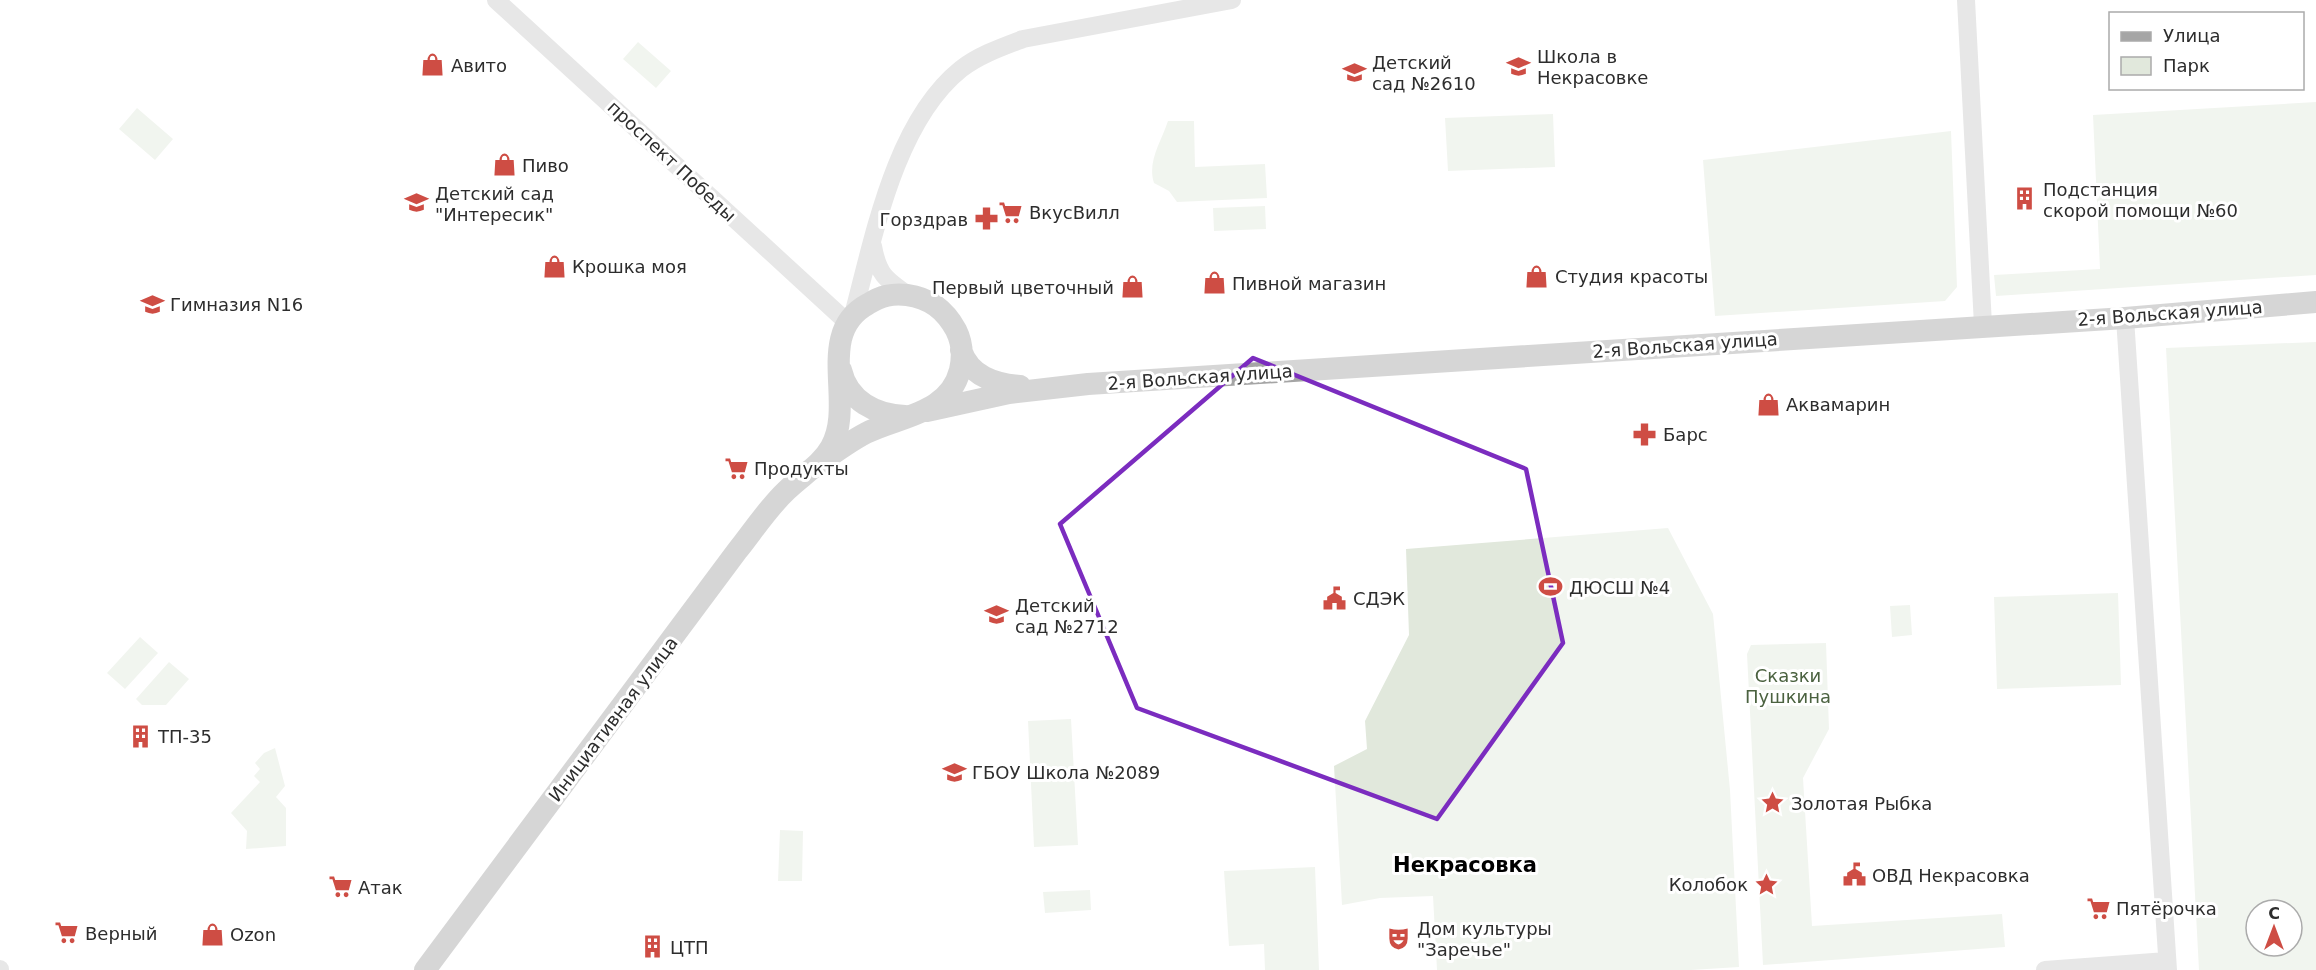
<svg xmlns="http://www.w3.org/2000/svg" width="2316" height="970" viewBox="0 0 2316 970" font-family="'DejaVu Sans',sans-serif">
<style>
.green{fill:#e1e8dc;fill-rule:evenodd}
.lines{fill:none;stroke-linecap:round;stroke-linejoin:round}
.minor{stroke:#cacaca;stroke-width:18}
.major{stroke:#a5a5a5;stroke-width:22}
.marked{fill:none;stroke:#7b2cbf;stroke-width:4.5;stroke-linejoin:round}
.labels{text-anchor:middle;dominant-baseline:central;stroke-width:6;stroke-linejoin:round;paint-order:stroke}
.poi-label{font-size:18px;fill:#2d2d2d;stroke:#fff;text-anchor:start}
.street-label{font-size:18px;fill:#2d2d2d;stroke:#fff}
.park-label{font-size:18px;fill:#4b6240;stroke:#fff}
.quarter-label{font-size:21px;font-weight:bold;fill:#000;stroke:#fff}
</style>
<rect width="100%" height="100%" fill="#fff"/>
<path class="green" d="M638 42 671 71 656 88 623 59Z
M2316 102V275L1996 296 1994 275 2100 269 2093 115Z
M137 108 173 139 155 160 119 129Z
M1553 114 1555 167 1448 171 1445 118Z
M1168 121H1194L1195 167 1265 164 1267 198 1177 202 1169 191 1154 183C1147 162 1161 142 1168 121Z
M1951 131 1957 287 1945 301 1715 316 1703 160Z
M1265 206 1266 229 1214 231 1213 208Z
M2316 342V970H2199L2166 348ZM2256 910H2292V946H2256Z
M1668 528 1713 614 1730 790 1739 967 1691 970H1437L1433 896 1380 898 1342 905 1334 766 1367 749 1365 721 1409 635 1406 549Z
M2118 593 2121 685 1997 689 1994 597Z
M1910 605 1912 635 1892 637 1890 606Z
M140 637 158 653 125 689 107 673Z
M1826 643 1829 729 1803 778 1812 926 2002 914 2005 947 1763 965 1747 654 1751 645Z
M169 662 189 679 166 705H142L136 699Z
M1071 719 1078 845 1034 847 1028 721Z
M275 748 285 786 276 797 286 808V846L246 849 247 831 231 813 260 782 254 776 260 769 255 763 264 753Z
M780 830 803 831 802 881H778Z
M1315 867 1319 970H1265L1264 944 1229 946 1224 871Z
M1090 890 1091 910 1045 913 1043 892Z"/>
<g class="lines">
<path class="minor" d="M496 0 848 323
M1966 0 1983 325
M873 246C878 274 885 279 908 295
M853 315C874 236 895 122 961 69 979 55 1002 47 1023 39L1232 0
M2125 318 2168 970
M0 969V970
M2045 970 2167 961"/>
<path class="major" d="M961 350C970 376 994 384 1020 386
M841 370C848 401 876 415 905 416
M927 411 1009 393 1088 384 2125 318 2316 302
M425 970 737 551C753 531 768 508 786 491 801 476 821 465 831 447 856 404 814 333 868 304 881 296 892 293 907 295 930 298 945 310 956 330 962 342 963 357 960 370 949 414 900 416 866 433 845 444 826 459 806 473"/>
</g>
<path d="M0 0H2316V970H0ZM1253 358 1526 469 1563 643 1437 819 1137 708 1060 524Z" fill="#fff" fill-opacity=".55" fill-rule="evenodd"/>
<path class="marked" d="M1253 358 1526 469 1563 643 1437 819 1137 708 1060 524Z"/>
<defs>
<symbol id="shop-bare" viewBox="-9 -9 18 18"><path d="M-5-2.5h2.3a2.7 3.5 0 0 1 5.4 0H5L5.5 6h-11ZM-1.5-2.5h3a1.5 2.3 0 0 0-3 0Z" fill="#ce4d44" stroke="#fff" stroke-width="2.5" paint-order="stroke"/></symbol>
<symbol id="school-bare" viewBox="-9 -9 18 18"><path d="M0-5L7-2L0 1L-7-2ZM-4 1L0 2.5L4 1V4Q0 6-4 4Z" fill="#ce4d44" stroke="#fff" stroke-width="2.5" paint-order="stroke"/></symbol>
<symbol id="building-bare" viewBox="-9 -9 18 18"><path d="M-4-6H4V6H1V3H-1V6H-4ZM-2.5-4.3h1.7v1.8h-1.7ZM.8-4.3h1.7v1.8H.8ZM-2.5-1h1.7V.8h-1.7ZM.8-1h1.7V.8H.8Z" fill="#ce4d44" stroke="#fff" stroke-width="2.5" paint-order="stroke"/></symbol>
<symbol id="supermarket-bare" viewBox="-9 -9 18 18"><path d="M-6-5.5h2.5l.6 2H6L4.5 2H-2.5L-4.4-4H-6ZM-1.5 3.2a1.3 1.3 0 1 0 .1 0ZM3 3.2a1.3 1.3 0 1 0 .1 0Z" fill="#ce4d44" stroke="#fff" stroke-width="2.5" paint-order="stroke"/></symbol>
<symbol id="pharmacy-bare" viewBox="-9 -9 18 18"><path d="M-2-6h4v4h4v4h-4v4h-4v-4h-4v-4h4Z" fill="#ce4d44" stroke="#fff" stroke-width="2.5" paint-order="stroke"/></symbol>
<symbol id="stadium-bare" viewBox="-9 -9 18 18"><path d="M0-5a6.5 5 0 1 0 0 10a6.5 5 0 1 0 0-10ZM-3.5-1.8h7v3.6h-7Z" fill="#ce4d44" stroke="#fff" stroke-width="2.5" paint-order="stroke"/></symbol>
<symbol id="civic-bare" viewBox="-9 -9 18 18"><path d="M-.6-6.5H3V-4.5H.6V-3L4-1V1h2V6H-6V1h2V-1L-.6-3ZM-1.2 2.5V6h2.4V2.5Z" fill="#ce4d44" stroke="#fff" stroke-width="2.5" paint-order="stroke"/></symbol>
<symbol id="sight-bare" viewBox="-9 -9 18 18"><path d="M0-6L1.8-2.2L6-1.7L2.9 1.2L3.7 5.4L0 3.3L-3.7 5.4L-2.9 1.2L-6-1.7L-1.8-2.2Z" fill="#ce4d44" stroke="#fff" stroke-width="2.5" paint-order="stroke"/></symbol>
<symbol id="theatre-bare" viewBox="-9 -9 18 18"><path d="M-5-5.5Q0-4 5-5.5V0Q5 5 0 6Q-5 5-5 0ZM-3.3-2.5H-1v1.5H-3.3ZM1-2.5H3.3v1.5H1ZM-2.8 1Q0 5.5 2.8 1Z" fill="#ce4d44" stroke="#fff" stroke-width="2.5" paint-order="stroke"/></symbol>
</defs>
<g fill-rule="evenodd">
<use href="#shop-bare" x="416" y="48" width="33" height="33"/>
<use href="#school-bare" x="1502" y="50" width="33" height="33"/>
<use href="#school-bare" x="1338" y="56" width="33" height="33"/>
<use href="#shop-bare" x="488" y="148" width="33" height="33"/>
<use href="#building-bare" x="2008" y="182" width="33" height="33"/>
<use href="#school-bare" x="400" y="186" width="33" height="33"/>
<use href="#supermarket-bare" x="994" y="196" width="33" height="33"/>
<use href="#pharmacy-bare" x="970" y="202" width="33" height="33"/>
<use href="#shop-bare" x="538" y="250" width="33" height="33"/>
<use href="#shop-bare" x="1520" y="260" width="33" height="33"/>
<use href="#shop-bare" x="1198" y="266" width="33" height="33"/>
<use href="#shop-bare" x="1116" y="270" width="33" height="33"/>
<use href="#school-bare" x="136" y="288" width="33" height="33"/>
<use href="#shop-bare" x="1752" y="388" width="33" height="33"/>
<use href="#pharmacy-bare" x="1628" y="418" width="33" height="33"/>
<use href="#supermarket-bare" x="720" y="452" width="33" height="33"/>
<use href="#stadium-bare" x="1534" y="570" width="33" height="33"/>
<use href="#civic-bare" x="1318" y="582" width="33" height="33"/>
<use href="#school-bare" x="980" y="598" width="33" height="33"/>
<use href="#building-bare" x="124" y="720" width="33" height="33"/>
<use href="#school-bare" x="938" y="756" width="33" height="33"/>
<use href="#sight-bare" x="1756" y="786" width="33" height="33"/>
<use href="#civic-bare" x="1838" y="858" width="33" height="33"/>
<use href="#sight-bare" x="1750" y="868" width="33" height="33"/>
<use href="#supermarket-bare" x="324" y="870" width="33" height="33"/>
<use href="#supermarket-bare" x="2082" y="892" width="33" height="33"/>
<use href="#supermarket-bare" x="50" y="916" width="33" height="33"/>
<use href="#shop-bare" x="196" y="918" width="33" height="33"/>
<use href="#theatre-bare" x="1382" y="922" width="33" height="33"/>
<use href="#building-bare" x="636" y="930" width="33" height="33"/>
</g>
<g class="labels">
<g class="poi-label">
<text x="1537" y="56">Школа в<tspan x="1537" dy="21">Некрасовке</tspan></text>
<text x="1372" y="62">Детский<tspan x="1372" dy="21">сад №2610</tspan></text>
<text x="451" y="65">Авито</text>
<text x="522" y="165">Пиво</text>
<text x="2043" y="189">Подстанция<tspan x="2043" dy="21">скорой помощи №60</tspan></text>
<text x="435" y="193">Детский сад<tspan x="435" dy="21">"Интересик"</tspan></text>
<text x="1029" y="212">ВкусВилл</text>
<text x="968" y="219" text-anchor="end">Горздрав</text>
<text x="572" y="266">Крошка моя</text>
<text x="1555" y="276">Студия красоты</text>
<text x="1232" y="283">Пивной магазин</text>
<text x="1114" y="287" text-anchor="end">Первый цветочный</text>
<text x="170" y="304">Гимназия N16</text>
<text x="1786" y="404">Аквамарин</text>
<text x="1663" y="434">Барс</text>
<text x="754" y="468">Продукты</text>
<text x="1569" y="587">ДЮСШ №4</text>
<text x="1353" y="598">СДЭК</text>
<text x="1015" y="605">Детский<tspan x="1015" dy="21">сад №2712</tspan></text>
<text x="158" y="736">ТП-35</text>
<text x="972" y="772">ГБОУ Школа №2089</text>
<text x="1791" y="803">Золотая Рыбка</text>
<text x="1872" y="875">ОВД Некрасовка</text>
<text x="1748" y="884" text-anchor="end">Колобок</text>
<text x="358" y="887">Атак</text>
<text x="2116" y="908">Пятёрочка</text>
<text x="1417" y="928">Дом культуры<tspan x="1417" dy="21">"Заречье"</tspan></text>
<text x="85" y="933">Верный</text>
<text x="230" y="934">Ozon</text>
<text x="670" y="947">ЦТП</text>
</g>
<g class="street-label">
<text transform="translate(672 161) rotate(43)">проспект Победы</text>
<text transform="translate(2170 313) rotate(-4)">2-я Вольская улица</text>
<text transform="translate(1685 345) rotate(-4)">2-я Вольская улица</text>
<text transform="translate(1200 377) rotate(-4)">2-я Вольская улица</text>
<text transform="translate(613 719) rotate(-53)">Инициативная улица</text>
</g>
<g class="park-label">
<text x="1788" y="675">Сказки<tspan x="1788" dy="21">Пушкина</tspan></text>
</g>
<g class="quarter-label">
<text x="1465" y="865">Некрасовка</text>
</g>
</g>
<rect x="2109" y="12" width="195" height="78" fill="#ffffff" stroke="#ababab" stroke-width="1.5"/>
<rect x="2121" y="32" width="30" height="9" fill="#a5a5a5" stroke="#ababab" stroke-width="1.5"/>
<text x="2163" y="42" font-size="18" fill="#2d2d2d">Улица</text>
<rect x="2121" y="57" width="30" height="18" fill="#e1e8dc" stroke="#ababab" stroke-width="1.5"/>
<text x="2163" y="72" font-size="18" fill="#2d2d2d">Парк</text>
<g transform="translate(2274 928)"><circle r="28" fill="#ffffff" stroke="#ababab" stroke-width="1.5"/>
<path d="M0-4.5L10 22L0 15L-10 22Z" fill="#ce4d44"/>
<text y="-9" font-size="16" font-weight="bold" text-anchor="middle" fill="#2d2d2d">С</text>
</g>
</svg>
